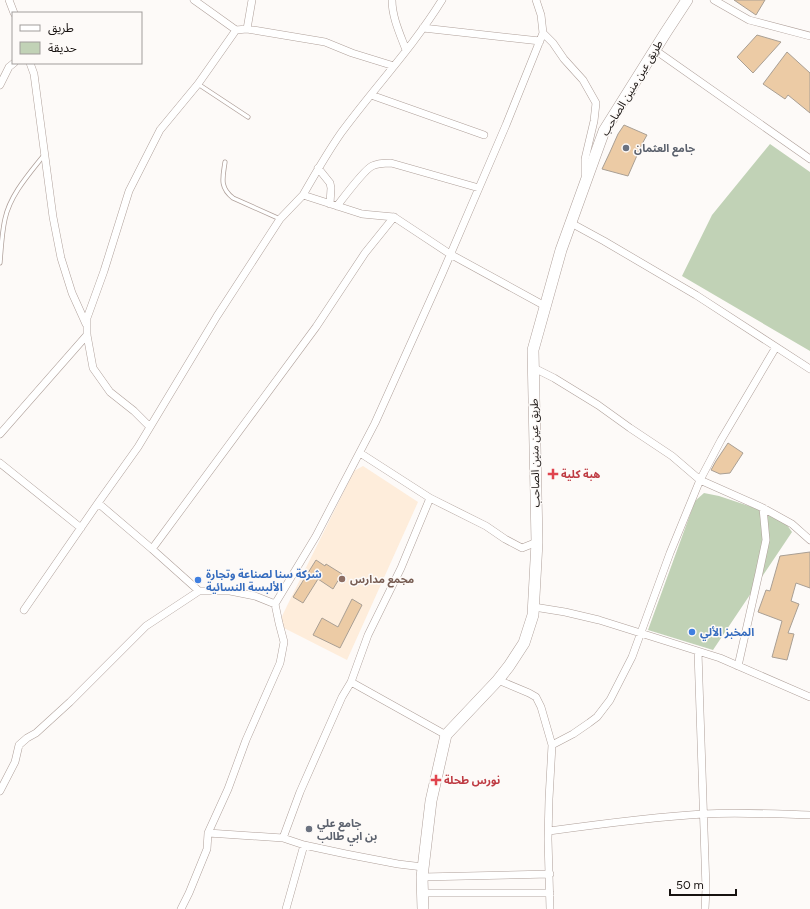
<svg xmlns="http://www.w3.org/2000/svg" width="810" height="909" viewBox="0 0 810 909" font-family="Figtree,'Noto Sans Arabic',sans-serif">
<style>
.education{fill:#feeddb}
.green{fill:#c1d2b6}
.building{fill:#eccba5;stroke:#a99f94}
.lines{fill:none;stroke-linecap:round;stroke-linejoin:round}
.service-casing{stroke:#afa09a;stroke-width:5}
.minor-casing{stroke:#afa09a;stroke-width:8}
.secondary-casing{stroke:#afa09a;stroke-width:12}
.service{stroke:#fff;stroke-width:3.5}
.minor{stroke:#fff;stroke-width:7}
.secondary{stroke:#fff;stroke-width:11}
.worship-dot{fill:#6b7280;stroke:#fdfaf8;stroke-width:1.5}
.health-dot{fill:#e0444e;stroke:#fdfaf8;stroke-width:1.5}
.education-dot{fill:#8d6e63;stroke:#fdfaf8;stroke-width:1.5}
.shop-dot{fill:#3f7fe0;stroke:#fdfaf8;stroke-width:1.5}
.labels{text-anchor:middle;dominant-baseline:central;stroke-width:3;stroke-linejoin:round;paint-order:stroke}
.street-label{font-size:11px;fill:#171210;stroke:#fdfaf8}
.worship-label{font-size:11px;font-weight:bold;fill:#5b616d;stroke:#fdfaf8;text-anchor:start}
.health-label{font-size:11px;font-weight:bold;fill:#be3a42;stroke:#fdfaf8;text-anchor:start}
.shop-label{font-size:11px;font-weight:bold;fill:#366cbe;stroke:#fdfaf8;text-anchor:start}
.education-label{font-size:11px;font-weight:bold;fill:#785e54;stroke:#fdfaf8;text-anchor:start}
</style>
<rect width="100%" height="100%" fill="#fdfaf8"/>
<path class="education" d="M363 466 418 502 347 660 284 628 281 621 283 614 354 471Z"/>
<path class="green" d="M770 144 810 172V351L682 276 712 215Z
M704 493 719 496 758 509 787 525 792 532 713 650 648 630 695 501Z"/>
<path class="building" d="M734 0H765L756 15Z
M757 35 781 42 753 73 737 57Z
M787 52 810 73V113L788 95 785 99 763 84Z
M624 125 647 135 642 144 628 176 602 169 610 152 618 134Z
M728 443 743 453 730 473 720 474 711 470 716 461Z
M810 552V588L796 583 791 601 799 604 788 633 794 634 787 660 772 657 782 621 758 612 766 590 770 591 780 556Z
M316 560 325 566 326 564 342 574 333 589 318 579 303 603 293 597Z
M352 599 362 605 340 648 313 635 322 618 338 627Z"/>
<g class="lines">
<defs>
<path id="service" d="M198 84 248 117
M225 162C223 177 219 187 233 198L280 219
M0 263C1 249 2 232 5 219 10 195 29 174 44 155"/>
<path id="minor" d="M9 0 14 13
M194 0 236 30
M392 0C392 17 400 34 406 50
M714 0 749 20 810 36
M423 28 540 41
M247 29 252 0
M543 33 553 43 564 59 583 80 596 103 594 121 585 159V175
M655 50 810 159
M30 63 34 74 53 217 61 258 72 293 86 324
M0 85 9 67 14 63
M371 95 484 135
M318 168 330 183 331 188 330 204
M303 195C315 174 327 153 341 133 374 88 413 47 442 0
M337 206C344 197 364 170 372 166 378 163 385 163 391 163L479 188
M394 217 450 254 545 306
M571 223 604 241 696 295 810 369
M534 368 554 378 598 405 630 428 672 456 700 480 721 440 776 347
M150 427 134 411 110 392 93 368 87 335V318L104 271 129 191 160 130 198 84 236 30 247 29 325 42 352 53 394 66
M0 434 87 335
M360 453 430 498 486 526 505 539 522 548 537 542
M0 463 81 528
M152 549 199 591
M534 607 565 612 599 620 720 658 810 697
M24 610 98 503 138 447 217 316 280 219 303 195 362 214 394 217 365 253 316 327 152 549 98 503
M698 652 706 889 705 909
M738 666 759 573 766 540 763 508
M498 680 529 693 536 697 541 707 552 745
M351 682 446 735
M0 791 15 762 19 745 27 738 36 733 70 702 146 626 199 591H230L255 596 275 604 316 536 375 423 442 274 506 125 543 33 541 15 536 0
M549 831C600 824 651 817 703 814 738 812 775 814 810 815
M208 833 283 838 304 845 346 854 398 864 423 867
M283 838 300 792 342 697 351 682 368 635 401 568 430 498
M422 877 550 874
M422 893H550
M181 909 189 893 207 849 208 833 228 789 246 740 280 663 284 642 279 623 275 604
M286 909 304 845
M550 909 548 839 549 799 552 745 573 734 589 723 597 717 610 700 632 657 670 553 700 480 763 508 792 524 810 540"/>
<path id="secondary" d="M423 909 422 877 431 801 446 735 498 680 509 666 524 643 533 615 537 542 533 350 561 250 604 131 666 32 687 0"/>
</defs>
<use href="#service" class="service-casing"/>
<use href="#minor" class="minor-casing"/>
<use href="#secondary" class="secondary-casing"/>
<use href="#service" class="service"/>
<use href="#minor" class="minor"/>
<use href="#secondary" class="secondary"/>
</g>
<g class="worship-dot">
<circle cx="626" cy="148" r="4"/>
<circle cx="309" cy="829" r="4"/>
</g>
<g class="health-dot">
<path d="M551 468h4v4h4v4h-4v4h-4v-4h-4v-4h4z"/>
<path d="M434 774h4v4h4v4h-4v4h-4v-4h-4v-4h4z"/>
</g>
<circle class="education-dot" cx="342" cy="579" r="4"/>
<g class="shop-dot">
<circle cx="198" cy="580" r="4"/>
<circle cx="692" cy="632" r="4"/>
</g>
<g class="labels">
<g class="street-label">
<text transform="translate(632 88) rotate(-59)">طريق عين منين الصاحب</text>
<text transform="translate(535 453) rotate(-91)">طريق عين منين الصاحب</text>
</g>
<g class="worship-label">
<text x="634" y="148">جامع العثمان</text>
<text x="317" y="823">جامع علي<tspan x="317" dy="13">بن ابي طالب</tspan></text>
</g>
<g class="health-label">
<text x="561" y="474">هبة كلية</text>
<text x="444" y="780">نورس طحلة</text>
</g>
<g class="shop-label">
<text x="206" y="574">شركة سنا لصناعة وتجارة<tspan x="206" dy="13">الألبسة النسائية</tspan></text>
<text x="700" y="632">المخبز الألي</text>
</g>
<g class="education-label">
<text x="350" y="579">مجمع مدارس</text>
</g>
</g>
<rect x="12" y="12" width="130" height="52" fill="#fdfaf8" stroke="#a19d9b"/>
<rect x="20" y="25" width="20" height="6" fill="#ffffff" stroke="#a19d9b"/>
<text x="48" y="32" font-size="12" fill="#171210">طريق</text>
<rect x="20" y="42" width="20" height="12" fill="#c1d2b6" stroke="#a19d9b"/>
<text x="48" y="52" font-size="12" fill="#171210">حديقة</text>
<path d="M670 889v6h66v-6" fill="none" stroke="#171210" stroke-width="2"/>
<text x="676" y="889" font-size="12" fill="#171210" stroke="#fdfaf8" stroke-width="3" paint-order="stroke">50 m</text>
</svg>
